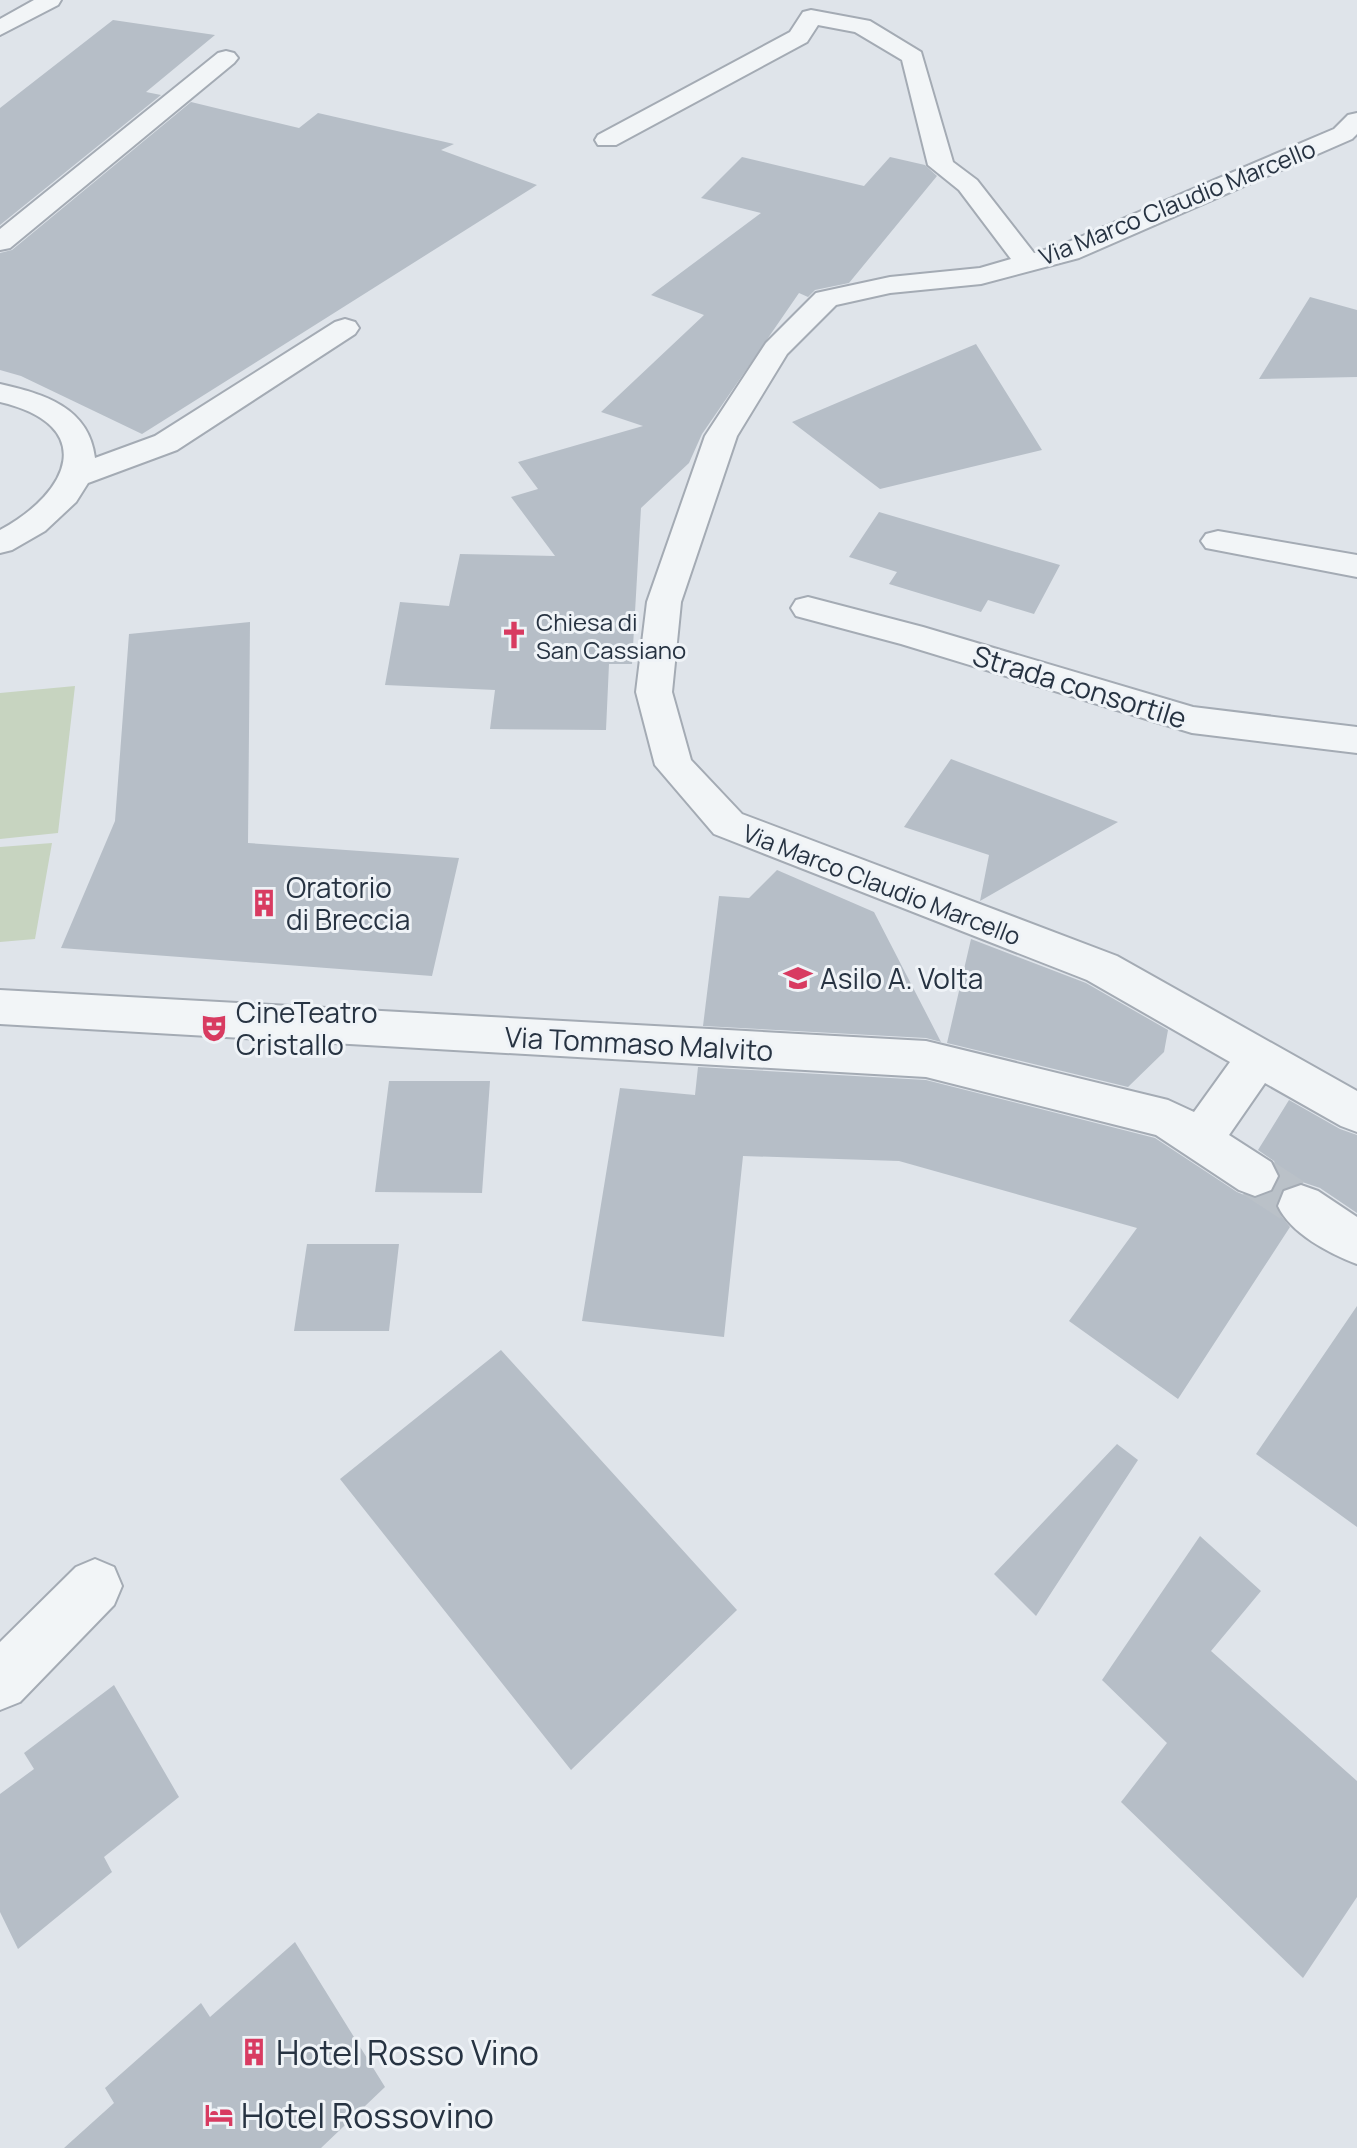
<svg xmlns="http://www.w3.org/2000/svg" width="1357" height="2148" viewBox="0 0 1357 2148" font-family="Manrope,sans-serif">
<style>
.green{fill:#c7d4c0}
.building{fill:#b6bec7}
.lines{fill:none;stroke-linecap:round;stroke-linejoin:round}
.minor-tunnel{stroke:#bac1c8;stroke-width:44;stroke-dasharray:44 22;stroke-linecap:butt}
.minor-casing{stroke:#a4abb4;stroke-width:4}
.minor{fill:#f2f5f7;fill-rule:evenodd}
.labels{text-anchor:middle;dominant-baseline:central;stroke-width:6;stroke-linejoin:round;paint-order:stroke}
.far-street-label{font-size:24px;fill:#273342;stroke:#eff3f7}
.far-poi-label{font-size:24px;fill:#273342;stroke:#eff3f7;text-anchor:start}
.street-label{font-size:28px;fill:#273342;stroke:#eff3f7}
.poi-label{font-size:28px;fill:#273342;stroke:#eff3f7;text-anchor:start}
.near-poi-label{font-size:34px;fill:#273342;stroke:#eff3f7;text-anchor:start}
</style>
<rect width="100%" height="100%" fill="#dfe4ea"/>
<path class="green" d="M75 686 58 833 0 839V693Z
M52 843 35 939 0 942V847Z"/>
<path class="building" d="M113 20 215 35 146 92 161 95 0 225V108Z
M191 102 299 128 318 113 454 144 441 150 537 185 142 434 21 376 0 370V253L12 250Z
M742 157 864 186 890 157 925 165 937 176 849 283 815 290 808 297 799 293 702 434 689 463 641 508 632 664H609L606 730 490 729 495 690 385 685 400 602 449 606 460 554 555 556 511 497 538 489 518 462 643 426 601 412 704 315 651 295 761 213 701 198Z
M1310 297 1357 310V377L1259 379Z
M976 344 1042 450 880 489 792 422Z
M879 512 1060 565 1034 614 988 600 981 612 889 584 897 572 849 557Z
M250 622 248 843 459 858 432 976 61 948 115 821 129 634Z
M951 759 1118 822 980 901 989 855 904 827Z
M777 870 874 912 941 1042 926 1038 703 1026 719 896 749 898Z
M971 939 1086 983 1168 1030 1164 1052 1128 1087 947 1043Z
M698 1067 926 1080 1155 1138 1237 1192 1254 1199 1272 1193 1281 1177 1274 1161 1258 1150 1289 1100 1340 1129 1357 1135V1213L1320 1188 1302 1182 1281 1190 1275 1208 1290 1227 1178 1399 1069 1321 1137 1228 899 1161 743 1156 724 1337 582 1321 620 1088 695 1095Z
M389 1081H490L482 1193 375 1192Z
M307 1244H399L389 1331H294Z
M1357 1306V1527L1256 1454Z
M501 1350 737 1610 571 1770 340 1479Z
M1117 1444 1138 1460 1036 1616 994 1574Z
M1200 1536 1261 1591 1211 1651 1357 1781V1897L1303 1978 1121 1802 1167 1743 1102 1680Z
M114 1685 179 1797 104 1857 112 1872 18 1949 0 1912V1794L34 1769 24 1753Z
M295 1942 385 2087 321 2148H64L114 2103 105 2088 201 2003 210 2017Z"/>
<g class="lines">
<path class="minor-tunnel" d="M1255 1176 1301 1206"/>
<defs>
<path id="minor" d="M34 0H61L58 5 0 35V19Z
M811 10 870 21 921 52 953 162 977 180 1034 253 1059 246 1334 129 1348 115 1357 113V134L1352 139 1079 258 981 284 890 293 836 305 787 354 737 436 681 602 672 692 691 760 742 814 1117 956 1357 1091V1132L1341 1126 1265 1083 1229 1135 1271 1162 1278 1176 1271 1190 1255 1196 1239 1190 1156 1135 926 1077 0 1024V990L926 1041 1168 1100 1194 1112 1230 1062 1087 980 714 834 655 765 636 692 647 602 705 436 766 343 816 293 890 277 980 268 1011 259 959 190 928 165 902 60 855 32 818 25 807 42 616 145H598L595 140 598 135 790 32 803 12Z
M226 51 234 53 238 58 234 63 10 248 0 250V229L218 53Z
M345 319 355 322 359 328 355 334 177 450 88 483 76 502 45 531 12 550 0 553V530C71 492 98 425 0 402V384C44 394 89 407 95 458L155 436 335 322Z
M1218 531 1357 555V577L1206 548 1201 541 1206 534Z
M808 597 923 627 1193 707 1357 727V753L1192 733 901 644 796 616 791 608 796 600Z
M1301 1185 1318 1191 1357 1217V1264C1330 1254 1290 1233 1278 1206L1284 1191Z
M95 1559 114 1567 122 1586 114 1605 20 1702 0 1710V1642L76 1567Z"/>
</defs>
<use href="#minor" class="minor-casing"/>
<use href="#minor" class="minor"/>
</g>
<defs>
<symbol id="church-bare" viewBox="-9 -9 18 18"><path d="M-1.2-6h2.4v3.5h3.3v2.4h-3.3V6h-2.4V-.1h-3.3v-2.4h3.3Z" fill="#d83b61" stroke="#eff3f7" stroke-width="2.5" paint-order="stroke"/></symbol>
<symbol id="building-bare" viewBox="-9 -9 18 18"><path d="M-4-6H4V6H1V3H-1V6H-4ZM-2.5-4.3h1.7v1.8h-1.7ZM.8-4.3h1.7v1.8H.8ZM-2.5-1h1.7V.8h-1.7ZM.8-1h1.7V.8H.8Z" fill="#d83b61" stroke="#eff3f7" stroke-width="2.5" paint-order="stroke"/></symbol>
<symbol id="school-bare" viewBox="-9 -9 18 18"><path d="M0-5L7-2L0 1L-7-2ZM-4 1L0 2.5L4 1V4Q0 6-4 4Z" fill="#d83b61" stroke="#eff3f7" stroke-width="2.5" paint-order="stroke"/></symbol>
<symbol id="theatre-bare" viewBox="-9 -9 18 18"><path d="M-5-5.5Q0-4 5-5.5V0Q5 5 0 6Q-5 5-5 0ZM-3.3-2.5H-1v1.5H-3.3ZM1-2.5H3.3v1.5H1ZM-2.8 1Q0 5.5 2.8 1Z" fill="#d83b61" stroke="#eff3f7" stroke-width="2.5" paint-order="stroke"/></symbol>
<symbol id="hotel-bare" viewBox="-9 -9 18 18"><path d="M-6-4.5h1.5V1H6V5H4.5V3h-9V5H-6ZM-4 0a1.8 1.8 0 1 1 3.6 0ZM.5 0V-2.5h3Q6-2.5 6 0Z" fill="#d83b61" stroke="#eff3f7" stroke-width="2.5" paint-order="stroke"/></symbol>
</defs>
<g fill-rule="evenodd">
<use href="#church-bare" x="494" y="615" width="40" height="40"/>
<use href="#building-bare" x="244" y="883" width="40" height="40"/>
<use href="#school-bare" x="778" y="958" width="40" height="40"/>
<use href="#theatre-bare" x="194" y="1008" width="40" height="40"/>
<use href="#building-bare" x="234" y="2032" width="40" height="40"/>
<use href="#hotel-bare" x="199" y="2095" width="40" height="40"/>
</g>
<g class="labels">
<g class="far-street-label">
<text transform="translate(1177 202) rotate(-22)">Via Marco Claudio Marcello</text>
<text transform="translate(882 884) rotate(21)">Via Marco Claudio Marcello</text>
</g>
<g class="far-poi-label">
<text x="536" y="621">Chiesa di<tspan x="536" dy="28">San Cassiano</tspan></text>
</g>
<g class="street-label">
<text transform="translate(1080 686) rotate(17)">Strada consortile</text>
<text transform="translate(639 1043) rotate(3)">Via Tommaso Malvito</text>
</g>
<g class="poi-label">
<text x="286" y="887">Oratorio<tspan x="286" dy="32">di Breccia</tspan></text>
<text x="820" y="978">Asilo A. Volta</text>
<text x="236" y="1012">CineTeatro<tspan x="236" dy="32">Cristallo</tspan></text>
</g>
<g class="near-poi-label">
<text x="276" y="2052">Hotel Rosso Vino</text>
<text x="241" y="2115">Hotel Rossovino</text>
</g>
</g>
</svg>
